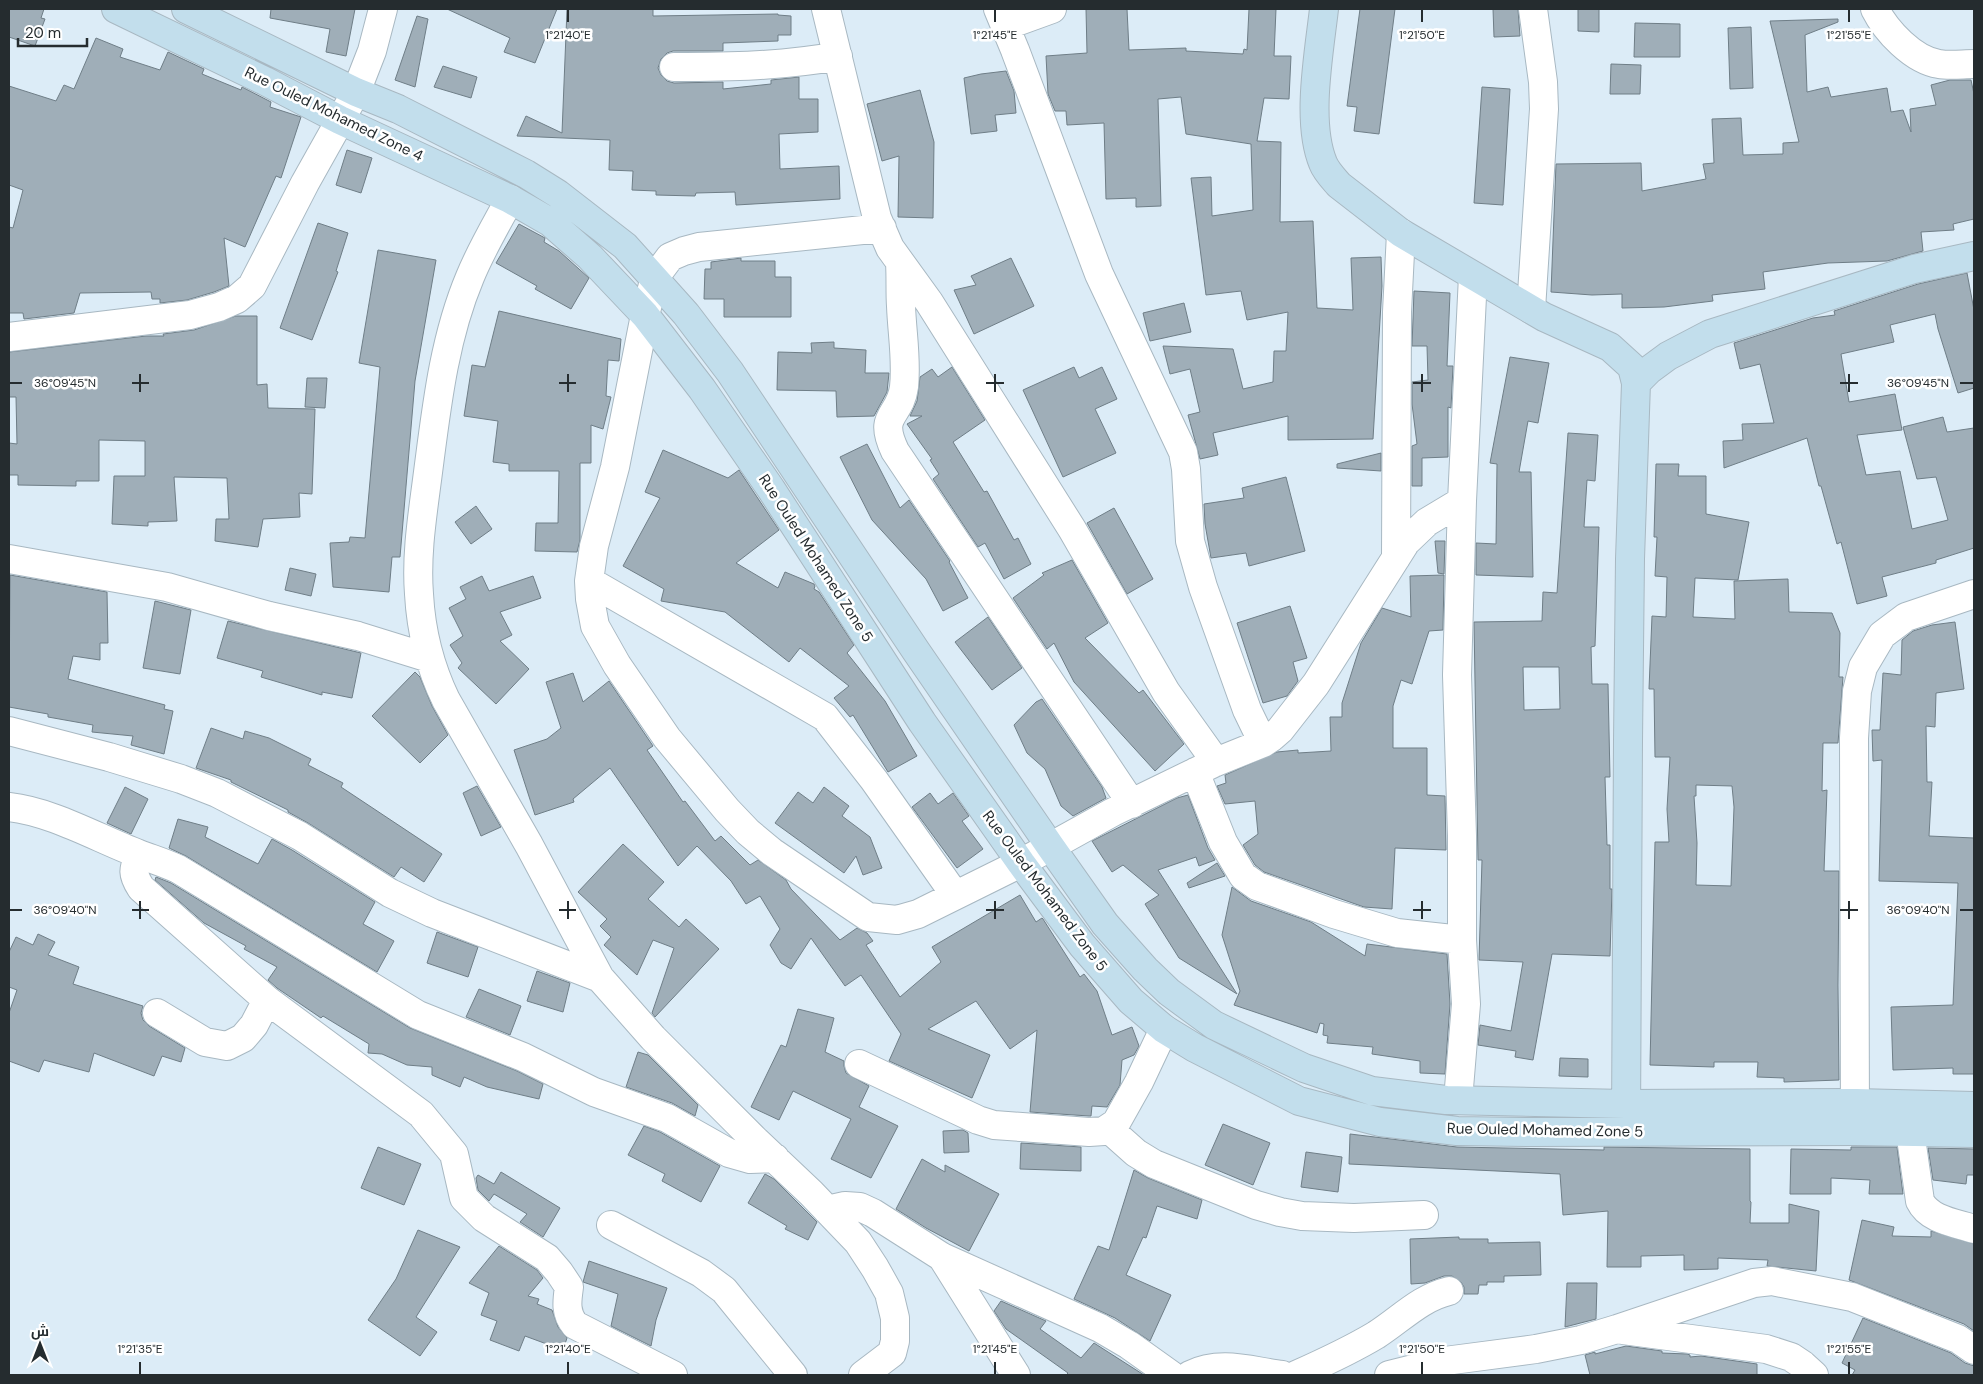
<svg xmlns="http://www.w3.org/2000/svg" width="1983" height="1384" viewBox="0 0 1983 1384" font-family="'DM Sans',Cairo,sans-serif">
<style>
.building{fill:#9faeb8;stroke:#6f7e87;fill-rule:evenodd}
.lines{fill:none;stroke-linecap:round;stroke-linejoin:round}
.street-casing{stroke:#a8b8c2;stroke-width:30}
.secondary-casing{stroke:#a8b8c2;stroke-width:30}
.street{stroke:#fff;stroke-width:28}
.secondary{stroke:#c2deec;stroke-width:28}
.ticks{fill:none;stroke:#252c2f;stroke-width:2}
.labels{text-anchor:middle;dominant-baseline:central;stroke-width:5;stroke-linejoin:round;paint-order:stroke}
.street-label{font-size:15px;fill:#252c2f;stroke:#fff}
.ticks-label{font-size:12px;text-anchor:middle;fill:#252c2f;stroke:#fff;stroke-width:5;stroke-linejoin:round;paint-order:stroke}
</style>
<rect width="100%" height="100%" fill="#dcecf7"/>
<path class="building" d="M9 9H44L41 18 45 19 35 46 9 37Z
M271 9H355L346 56 326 52 330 29 270 18Z
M447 9H557L535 63 504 52 510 38Z
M567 9H653V16L778 14V15L791 16V35H778V41L723 43V51H673L667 53 661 59 658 68 661 75 667 81 674 83 723 82V89L771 84V80L799 77V99H818V132L779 134 780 169 839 166 840 199 736 205 735 192 696 193 695 196 656 195V191L632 190 633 171 609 170 610 140 517 136 526 116 562 133Z
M1086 9H1127L1129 50 1186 48V51L1243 54 1244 49 1247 50 1249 9H1276L1274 56H1291L1289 99 1264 98 1257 141 1281 142 1280 222 1313 221 1317 308 1353 310 1351 258 1381 257 1382 286 1373 439 1288 440V416L1213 433 1218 455 1200 459 1188 415 1200 412 1190 369 1170 374 1163 346 1233 349 1243 389 1273 382 1274 351H1286L1288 312 1247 320 1241 291 1206 295 1191 178 1211 177 1212 216 1253 210 1251 144 1186 134 1181 97 1158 99 1161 206 1136 207V198L1106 199 1104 123 1067 125 1066 111H1055L1048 94 1046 56 1087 53Z
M1360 9H1395L1379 134 1354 131 1357 107 1347 106Z
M1493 9H1518L1520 36 1494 37Z
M1578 9H1599V32L1578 31Z
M417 16 428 19 415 87 395 80Z
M1838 19V22L1805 35 1807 92 1828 87 1831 97 1887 88 1891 112 1903 110 1911 132 1910 109 1936 105 1931 85 1950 80H1971L1974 94V219L1953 224 1954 230 1921 232 1923 251 1887 261 1828 263 1763 272 1765 289 1712 295 1713 301 1664 307 1622 308V294L1592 295 1551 292 1556 164 1641 163 1642 191 1706 179 1703 164 1714 163 1712 119 1741 118 1743 155 1783 154V143L1799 142 1770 21Z
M1635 23 1680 24V57H1634Z
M1751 27 1753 88 1730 89 1728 28Z
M96 38 123 49 120 57 160 70 168 52 204 69 202 74 241 90 242 87 271 102 270 107 301 117 281 178 276 176 245 247 224 238 229 286 214 292 187 300 160 303V299H152L151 292 80 293 74 313 24 319 23 313H9V227L13 228 23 190 9 185V86L56 101 64 85 74 89Z
M1611 64 1641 65 1640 94H1610Z
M443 66 477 77 471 98 434 87Z
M1006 71 1014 91 1016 113 995 115 997 131 971 134 964 78 981 74Z
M1482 87 1510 89 1503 205 1474 203Z
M920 90 934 142 933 218 898 217 899 156 882 161 867 104Z
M347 150 372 158 361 193 336 185Z
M318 223 348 233 336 271 338 272 312 340 280 328Z
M519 224 545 238 544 242 559 251 589 278 571 309 535 289 537 286 496 263Z
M378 250 436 260 415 381 400 557H392L389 592 333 587 330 543 349 542 350 537 365 538 380 367 359 363Z
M741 258V261H775V277H791V317H724V299H704L705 269H711V262Z
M1011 258 1034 306 974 334 954 290 976 285 971 276Z
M1967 273 1974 310V388L1958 393 1938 329 1935 314 1890 325 1894 342 1841 354 1849 402 1895 394 1902 430 1857 435 1866 475 1900 471 1912 529 1948 520 1936 477 1917 479 1903 427 1943 417 1947 432 1974 428V548L1936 560V563L1882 577 1887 596 1857 604 1841 542 1837 544 1821 486H1819L1807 438 1724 468 1723 441 1743 440 1742 424 1774 423 1760 364 1740 369 1734 343 1813 318 1835 315 1834 311 1918 284Z
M1414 291 1450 293 1447 366H1453L1451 408 1448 407V457L1422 458V486H1412V446L1417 444 1412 404V382L1428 380 1427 346H1412Z
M1184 303 1191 332 1150 341 1143 313Z
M499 311 621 339 619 361 608 360 606 396 611 397 603 429 591 425V463H580V540L577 552 535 551 536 523H558L559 471H509V464L493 462 498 421 464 416 472 365 485 367Z
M236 316H257V385L267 384 268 408 315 409 312 494 299 493 300 517 263 519 258 547 215 541 216 519H229L227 478 174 477 177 521 148 522V526L112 524 114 476H145V441L99 440V481H76V486L18 485V475H9V443L17 444 16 397H9V352L146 336H164L163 334 194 330Z
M834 342V348L866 350 865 373H889L887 392 874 416 837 417 836 391 777 390 778 352 812 353 811 343Z
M1510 357 1549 363 1538 423 1528 421 1519 472H1531L1533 577 1476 575V543L1496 544 1497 464 1490 463Z
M952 367 985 420 953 442 984 492 987 491 1014 540 1018 538 1031 564 1004 579 985 543 978 547 933 479 939 474 930 460 932 459 907 424 922 416H910L917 401 920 377 932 369 938 377Z
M1074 367 1079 378 1102 367 1117 399 1095 409 1116 453 1063 477 1023 390Z
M307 378H327L325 408 305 407Z
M1568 433 1598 435 1595 481 1587 480 1584 527H1599L1595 646 1591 647 1592 684H1608L1610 777H1605L1607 845H1610V889H1612L1610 956 1552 954 1533 1060 1515 1057 1516 1051 1478 1045 1480 1025 1511 1031 1523 962 1479 960 1482 860H1478L1474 622 1542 621 1543 592 1557 593ZM1523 667H1559L1560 709 1524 710Z
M867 444 900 508 909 500 950 561 949 562 968 598 943 611 926 579 872 520 840 457Z
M663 450 728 478 739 470 779 530 736 563 778 588 785 572 814 584 815 586 814 589 819 592 854 645 847 653 885 701 917 756 888 772 853 715 850 717 834 698 849 686 800 648 789 662 725 612 661 601 664 589 623 566 660 498 645 492Z
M1381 453V471L1337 468V464Z
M1656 464H1679L1678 476H1706V514L1749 522 1738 580 1695 578 1693 617 1735 619 1734 581 1788 579 1789 612 1832 613 1840 633 1839 677H1843L1838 743H1823L1822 791 1827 790 1824 871H1839L1838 985 1839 1080 1784 1082V1078L1757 1077 1758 1062H1714V1067L1650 1065 1655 842H1669L1667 809 1670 757H1655L1654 689H1649L1652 616 1666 617 1667 577 1655 576 1657 537H1654ZM1696 785 1732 786 1734 807 1731 886 1696 885 1697 843 1694 796H1696Z
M1286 477 1305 551 1249 566 1246 553 1211 558 1205 524 1204 504 1244 498 1242 488Z
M476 506 492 529 471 544 455 522Z
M1114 508 1153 579 1127 594 1087 523Z
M1435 541H1445L1444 574 1438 573Z
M1072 560 1108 623 1085 638 1139 693 1143 690 1184 744 1155 771 1074 682 1054 643 1047 649 1013 598 1044 575 1042 573Z
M290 568 316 574 311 596 285 590Z
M10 575 107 592 108 643H100V660L73 656 68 679 165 705 164 709 173 711 164 754 131 745 133 736 92 732 93 725 48 717V714L9 707Z
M1444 575 1443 630 1429 631 1412 684 1401 680 1393 706V748H1427V795L1445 796 1446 850 1395 848 1392 909 1364 907 1264 872 1255 865 1243 845 1258 834 1255 801 1225 804 1217 786 1226 783 1225 775 1277 752 1298 750V753L1331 751 1330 717H1342V703L1361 643 1382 608 1411 617 1410 576Z
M482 576 489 591 533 576 541 598 500 612 512 635 500 641 529 669 496 704 458 668 462 663 450 645 463 636 449 608 466 599 460 587Z
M155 601 191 610 180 674 143 668Z
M1290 606 1307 658 1293 662 1298 681 1287 696 1263 703 1237 623Z
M988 617 1022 668 992 690 955 642Z
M228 621 361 653 352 698 322 692V695L261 677 263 671 217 658Z
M1955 622 1964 689 1936 693 1935 727 1926 726 1927 782H1932L1929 836 1974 838V1074H1953V1068L1893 1070 1891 1007 1953 1005 1958 883 1879 881 1882 760 1873 761 1872 730H1880L1883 673 1901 675 1902 640 1913 631 1932 625Z
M415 672 420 677 432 706 448 735 420 763 372 716Z
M573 673 583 702 609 681 653 746 647 750 683 802 685 801 715 841 721 836 750 865 758 860 786 880 791 889 840 940 857 928 867 933 873 941 866 945 900 997 941 962 932 947 1020 895 1036 922 1042 918 1043 919 1080 977 1084 974 1097 991 1112 1035 1132 1027 1139 1046 1134 1055 1122 1060 1120 1085 1107 1107 1092 1106 1091 1116H1089L1030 1112 1037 1030 1010 1049 976 1001 928 1029 990 1055 972 1098 889 1061 901 1034 861 975 845 986 811 938 791 969 781 963 770 945 780 929 760 896 746 904 731 881 697 846 678 866 610 768 573 799 574 802 535 815 514 750 547 739 561 728 546 682Z
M1042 699 1102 787 1106 798 1073 816 1061 806 1045 769 1027 753 1014 725 1036 702Z
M211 728 243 739 245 731 269 738 311 759 308 765 343 783 341 787 442 854 424 882 401 867 394 877 308 823 288 812V810L231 782V780L196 768Z
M477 786 501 827 481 836 463 793Z
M125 787 148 799 131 834 107 823Z
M824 787 849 806 842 816 870 837 882 868 863 875 856 856 844 873 775 823 798 792 813 803Z
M930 793 938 804 953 793 969 816 962 821 983 849 957 868 912 807Z
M1188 795 1208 848 1215 860 1199 866 1196 857 1158 870 1237 994 1179 958 1145 904 1159 895 1123 865 1112 872 1092 841 1177 798Z
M178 819 208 827 205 837 258 864 272 839 292 850 375 902 363 924 394 941 377 972 186 856 169 848Z
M623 844 664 882 648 899 679 927 686 919 719 949 655 1017 652 1013 674 948 653 940 637 975 604 945 611 937 600 926 607 919 578 892Z
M1217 863 1225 876 1189 888 1187 883Z
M156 877 171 883 410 1028 517 1071 543 1084 539 1099 487 1087 464 1077 460 1087 432 1075V1067L407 1065 382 1054 368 1053 369 1044 323 1016 321 1018 277 988 268 980 277 967 244 949 246 946 204 923 155 880Z
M1232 887 1251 901 1311 922 1365 956 1367 944 1447 954 1450 1004 1445 1074 1420 1073V1061L1372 1054 1373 1047 1327 1043 1328 1036 1323 1035 1324 1024 1320 1023 1317 1033 1234 1005 1240 991 1222 935Z
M437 932 478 947 468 977 427 963Z
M38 934 55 942 48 955 79 967 73 984 143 1006 141 1013 143 1020 149 1026 185 1048 181 1062 162 1056 154 1076 94 1053 89 1072 44 1060 39 1072 9 1061V1013L17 990 9 987V952L16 937 33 945Z
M537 971 570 983 563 1012 527 1001Z
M479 989 521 1006 510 1035 466 1017Z
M798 1009 834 1018 825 1052 844 1061V1066L846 1073 869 1086 859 1107 898 1126 871 1178 831 1159 851 1119 793 1091 779 1120 751 1107 781 1045 786 1047Z
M638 1052 648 1055 698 1105 695 1116 672 1103 626 1087Z
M1560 1058 1588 1059V1077L1559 1076Z
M1223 1124 1270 1143 1253 1185 1205 1165Z
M644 1126 660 1132 720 1166 701 1202 662 1181 665 1174 628 1155Z
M963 1130 968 1133 969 1152 944 1153 943 1131Z
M1350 1134 1457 1147 1604 1150V1147L1750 1149V1201L1751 1202 1750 1223H1789V1204L1819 1211 1816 1271 1767 1266 1768 1260 1718 1258V1269L1684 1270V1255L1641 1256V1267H1607L1608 1211 1563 1215 1560 1174 1349 1164Z
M1021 1143 1081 1147V1171L1020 1169Z
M378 1147 421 1164 404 1205 361 1188Z
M1851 1147H1897L1903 1194H1869L1870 1180 1831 1178V1194H1790L1791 1149 1851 1150Z
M1928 1148 1974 1149V1175H1967L1966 1184 1933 1180Z
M1306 1152 1342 1157 1338 1192 1301 1187Z
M922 1159 945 1172V1165L999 1194 969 1251 926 1228 896 1209Z
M1134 1170 1148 1178 1202 1200 1197 1219 1157 1206 1146 1238 1143 1237 1126 1275 1171 1295 1150 1341 1115 1318 1074 1299 1098 1246 1109 1250Z
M501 1172 560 1208 543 1237 520 1222 527 1214 494 1194 489 1201 478 1190 476 1178 478 1175 494 1184Z
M765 1174 774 1179 817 1222 808 1240 785 1229 787 1226 748 1203Z
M1862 1220 1894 1227 1892 1236 1931 1237V1231L1974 1244V1331L1964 1324 1849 1280Z
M418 1230 460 1247 416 1317 437 1332 420 1356 368 1320 396 1279Z
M1459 1237V1239H1488V1243L1540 1242 1541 1275 1504 1276V1282H1487V1285H1479L1478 1294H1464V1287L1461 1282 1452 1276H1444L1425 1283 1411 1284 1410 1239Z
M499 1246 537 1270 543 1278 528 1296 539 1299 537 1304 552 1310 558 1327 567 1338 563 1350 525 1336 519 1351 490 1340 497 1321 481 1315 489 1293 469 1283Z
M589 1261 667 1288 656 1320 651 1346 611 1326 618 1294 583 1282Z
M1567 1283H1597L1596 1319 1565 1327Z
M1001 1301 1046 1321 1040 1329 1081 1358 1094 1343 1144 1375H1066L1068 1373 1006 1329 994 1311Z
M1863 1318 1951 1353 1965 1363 1974 1366V1375H1852L1855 1370 1842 1363Z
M1626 1346 1662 1351V1353L1687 1354 1690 1355V1357L1701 1356 1757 1364V1375H1590L1585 1355 1595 1352V1354Z"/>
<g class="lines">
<defs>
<path id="street" d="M826 9 877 218 890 248 929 302 1072 529 1166 692 1216 762
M998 9 1015 50 1099 274 1183 452 1186 469 1190 541 1203 587 1247 710 1263 743
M1875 9C1886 31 1913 60 1939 64 1950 66 1963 64 1974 64
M1005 26 1052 9
M674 67C729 67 784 66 838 56
M510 199C496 225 481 250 470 277 443 341 436 412 427 480 422 518 416 556 419 594 421 631 430 667 446 700L529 845 600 978 653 1038 756 1141 811 1193 858 1242 875 1268 889 1293 895 1318V1341L892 1353 863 1375
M882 228 699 247 684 251 670 257 655 277 645 315 615 467 594 546 589 581 590 599 595 626 617 665 667 738 727 810 748 832 772 852 868 917 897 920 918 914 1021 863 1113 812 1216 762 1263 743 1272 737 1280 730 1316 684 1406 542 1427 522 1462 501
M900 263C901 278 900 292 901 306 902 333 907 360 904 387 900 418 877 413 895 451L1132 804
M1531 309 1544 109 1543 82 1533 9
M9 337 190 315 219 307 237 299 252 286 305 183 356 92 372 51 383 9
M1396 558 1397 312 1401 233
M9 559 167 587 269 616 358 636 429 658
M589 581 825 717 874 780 955 895
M9 731 109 757 181 779 217 793 300 836 390 893 432 913 600 978
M1195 772 1223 842 1243 876 1257 886 1334 914 1397 933 1462 940
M9 807C53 812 97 838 139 854 152 859 165 863 178 869L418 1015 523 1057 594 1092 667 1118 729 1153 750 1159 775 1158
M139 854C133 870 132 874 141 888L267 1000 421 1114 454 1154 464 1198 484 1218 547 1258 559 1272 569 1287C567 1301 565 1313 575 1325L673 1375
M157 1013 205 1042 227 1046 243 1038 254 1025 267 1000
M859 1064 978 1120 994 1125 1089 1132 1104 1131 1116 1123 1139 1082 1164 1029
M1458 1100 1466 1004 1462 940V836L1457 675 1462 501 1473 276
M1109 1129 1136 1153 1154 1164 1256 1205 1280 1212 1302 1216 1354 1218 1424 1215
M1855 1131 1854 738 1857 691 1863 667 1882 635 1906 617 1974 594
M1910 1131 1920 1201C1929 1220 1956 1223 1974 1229
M827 1210 845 1206 860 1207 873 1213 942 1257 1100 1328 1129 1345 1171 1375
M611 1225 701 1273 724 1290 793 1375
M942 1257 1016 1375
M1623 1330 1766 1349 1791 1357 1803 1365 1814 1375
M1190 1375C1221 1360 1250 1371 1282 1375
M1296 1375C1323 1363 1351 1350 1376 1335 1401 1319 1420 1298 1449 1291
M1389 1375 1445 1361 1536 1349 1581 1340 1617 1329 1754 1283 1772 1281 1852 1297 1958 1339 1974 1350"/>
<path id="secondary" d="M116 9 265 81 340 120 510 199 550 222 590 257 645 315 702 389 771 489 922 722 1021 863 1082 945 1131 1001 1164 1029 1195 1048 1299 1101 1380 1122 1457 1131 1528 1132 1855 1131 1974 1133
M186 9 356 92 398 109 526 174 558 194 625 246 686 314 730 372 916 651 1050 846 1105 924 1145 969 1169 992 1214 1025 1304 1068 1372 1091 1446 1100 1625 1104 1856 1103 1974 1106
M1324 9C1319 53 1306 122 1323 163 1326 171 1333 178 1339 185L1401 233 1544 317 1610 347 1632 367 1636 383 1630 559 1628 741 1626 1122
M1636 383 1649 370 1668 356 1710 334 1914 269 1974 256"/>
</defs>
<use href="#street" class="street-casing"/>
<use href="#secondary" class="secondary-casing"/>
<use href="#street" class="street"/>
<use href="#secondary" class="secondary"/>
</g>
<path class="ticks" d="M568 10V22M995 10V22M1422 10V22M1849 10V22M140 374V392M568 374V392M995 374V392M1422 374V392M1849 374V392M10 383H22M132 383H149M559 383H576M986 383H1004M1413 383H1431M1840 383H1858M1960 383H1973M140 901V919M568 901V919M995 901V919M1422 901V919M1849 901V919M10 910H22M132 910H149M559 910H576M986 910H1004M1413 910H1431M1840 910H1858M1960 910H1973M140 1362V1374M568 1362V1374M995 1362V1374M1422 1362V1374M1849 1362V1374"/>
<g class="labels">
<g class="street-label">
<text transform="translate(334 114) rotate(26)">Rue Ouled Mohamed Zone 4</text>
<text transform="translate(816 558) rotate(57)">Rue Ouled Mohamed Zone 5</text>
<text transform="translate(1045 891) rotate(53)">Rue Ouled Mohamed Zone 5</text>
<text transform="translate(1545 1130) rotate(1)">Rue Ouled Mohamed Zone 5</text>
</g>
</g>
<g class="ticks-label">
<text x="568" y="39">1°21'40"E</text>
<text x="995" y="39">1°21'45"E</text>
<text x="1422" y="39">1°21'50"E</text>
<text x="1849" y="39">1°21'55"E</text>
<text x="65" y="387">36°09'45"N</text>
<text x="1918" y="387">36°09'45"N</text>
<text x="65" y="914">36°09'40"N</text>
<text x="1918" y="914">36°09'40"N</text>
<text x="140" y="1353">1°21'35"E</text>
<text x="568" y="1353">1°21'40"E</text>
<text x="995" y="1353">1°21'45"E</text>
<text x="1422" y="1353">1°21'50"E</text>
<text x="1849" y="1353">1°21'55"E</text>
</g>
<rect width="1983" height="1384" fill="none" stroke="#252c2f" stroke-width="20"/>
<g transform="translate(40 1344)" stroke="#ffffff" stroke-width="4" paint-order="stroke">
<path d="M0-4L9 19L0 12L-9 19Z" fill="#252c2f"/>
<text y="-8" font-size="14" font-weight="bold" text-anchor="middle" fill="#252c2f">ش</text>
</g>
<path d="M18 38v8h69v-8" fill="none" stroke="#252c2f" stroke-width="2.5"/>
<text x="25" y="38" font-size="15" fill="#252c2f" stroke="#ffffff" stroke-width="4" paint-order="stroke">20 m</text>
</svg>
